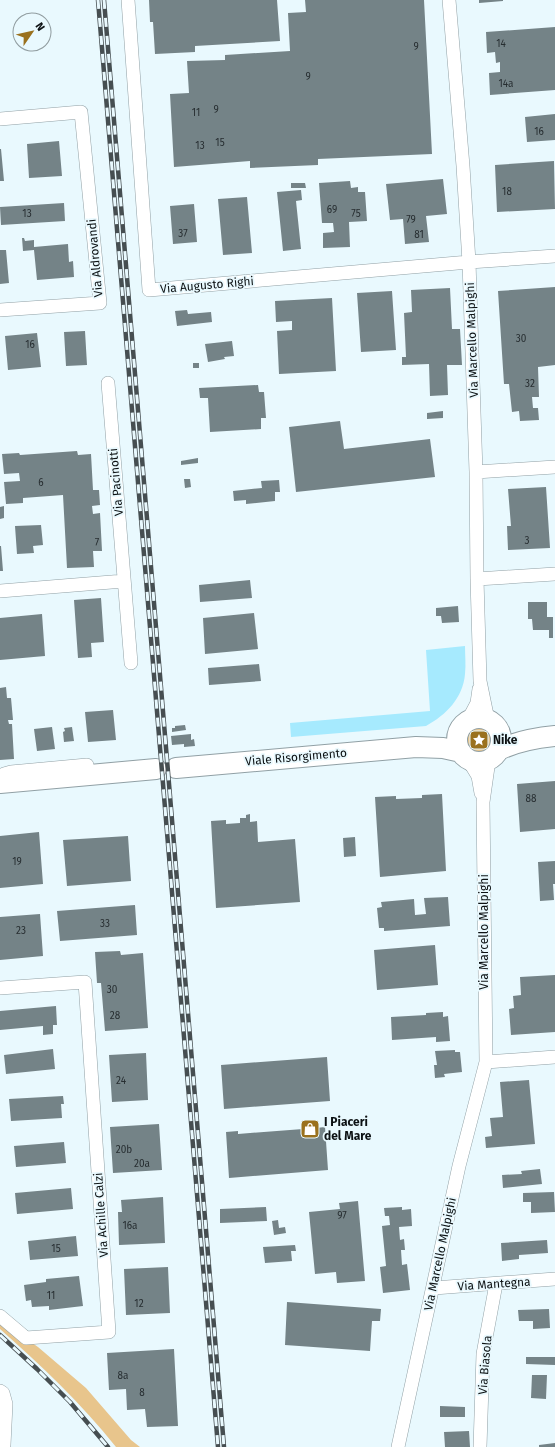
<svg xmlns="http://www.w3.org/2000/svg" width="555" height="1447" viewBox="0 0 555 1447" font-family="'Fira Sans',sans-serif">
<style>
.green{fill:#e8c58c}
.water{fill:#a6eafe}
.building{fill:#748387}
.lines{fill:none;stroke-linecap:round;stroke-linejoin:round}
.minor-casing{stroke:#91a0a5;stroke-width:14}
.primary-casing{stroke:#91a0a5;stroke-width:22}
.minor{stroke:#fff;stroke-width:13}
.primary{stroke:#fff;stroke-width:20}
.rail-casing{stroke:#464e51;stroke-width:4.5}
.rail{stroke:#e9f9fe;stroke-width:3;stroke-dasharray:9;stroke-linecap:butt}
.labels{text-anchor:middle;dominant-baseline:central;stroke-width:3.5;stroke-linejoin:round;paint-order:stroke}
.number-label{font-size:10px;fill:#272e31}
.street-label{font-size:12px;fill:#0d1214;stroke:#e9f9fe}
.poi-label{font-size:12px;font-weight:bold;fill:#0d1214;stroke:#e9f9fe;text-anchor:start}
</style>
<rect width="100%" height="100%" fill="#e9f9fe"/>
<path class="green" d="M462 740a17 17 0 1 1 34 0a17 17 0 1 1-34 0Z
M0 1321 38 1347 86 1388 131 1440 140 1447H116C80 1402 43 1367 0 1329Z"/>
<path class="water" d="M465 646C465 655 466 665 465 674 463 698 446 715 426 726L291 737 290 723 430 711 426 650Z"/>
<path class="building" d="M149 0H277L280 41 195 46V52L155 54 153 22H150Z
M305 0H424L432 154 318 159V165L250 168V161L174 167 170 94 189 93 187 61 225 60V55L290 51 288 13 306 12Z
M479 0H503V1L479 3Z
M555 27V90L490 95 489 73 500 72V62L496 63 495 52 487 53 486 32Z
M555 114V140L527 142 525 117Z
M59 141 62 176 29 178 27 144Z
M0 149H1L4 181H0Z
M554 161 555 209 497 212 495 165Z
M443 179 447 214 426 216 429 242 405 244 403 219 390 220 386 184Z
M350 181 351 188 358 187V192H365L367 221 349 222 350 247 323 248V233L334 232 333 223H322L319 183Z
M291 183H305L306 188H291Z
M301 190 302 200 296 201 301 249 283 251 277 192Z
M247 197 252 253 223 255 218 199Z
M64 203 65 221 1 225 0 207Z
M194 204 197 242 173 244 170 206Z
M22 238H24L25 241 34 240V247L68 244 69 262 73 261 74 277 37 280 34 250 23 251Z
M0 250H6L9 283 0 284Z
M555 287V365L538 367 539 397H532L533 408H538L539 420 520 421 519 411 512 412 509 384H504L498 291Z
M450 288 452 329H460L462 365H447L448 395 430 396 429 364 402 365V357H406L404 313 412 312 411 290Z
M392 291 396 350 361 352 357 293Z
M332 298 336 371 279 374 277 331 292 330V321L276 322 275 301Z
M187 310 188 314 211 312 212 322 177 326 175 311Z
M85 331 87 365 66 366 64 332Z
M37 333 41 367 8 370 5 336Z
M232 341 234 356 224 357 225 359 208 362 205 344Z
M193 363H199V368H193Z
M258 385 259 392H264L266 418H261V429L210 432 208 398H200L199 388Z
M443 411V418L427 419V413Z
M340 421 344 449 430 439 435 477 296 492 289 427Z
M77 451 78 455 91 454 93 490H99L100 505 92 506 93 514 100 513 102 551H93L94 567 67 568 63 495 23 498V503L6 504 4 482 20 481 19 473 4 474 2 454 19 453 20 455Z
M198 458V463L181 465V461Z
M184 479H190L191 487 185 488Z
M279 480 280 492H275V501L246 504V500L234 501 233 491 262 488 261 481Z
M546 487 550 548 508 550 507 526H511L508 489Z
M4 506V518L0 519V507Z
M41 525 43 545 33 546 34 553 17 554 15 526Z
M0 546H1L3 571H0Z
M250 580 252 598 200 602 199 585Z
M101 598 104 642 91 643 92 657 78 658 74 600Z
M528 602H547V617H553V638H549V630H533L532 619H528Z
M458 606 459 622 442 623 441 616H436V608Z
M254 613 258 649 205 654 203 618Z
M42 614 45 656 0 660V618Z
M259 664 261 681 209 685 208 668Z
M6 687 7 698H11L13 720H8L9 724H12L14 759 0 760V688Z
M113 710 116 740 88 742 85 712Z
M185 725 186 730 172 732V728H175V726Z
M52 727 55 749 37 751 34 729Z
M72 727 74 741 64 742 63 732 65 731 64 728Z
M191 734V740L194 739 195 746 184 747V744L172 745 171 736Z
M555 781V829L520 832 517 784Z
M442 794 446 871 380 877 375 797 396 796V799L422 798V795Z
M250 814V822L257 821 258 842 295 839 300 902 216 908 211 821 226 820V824L240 823V818H246V815Z
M39 832 43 884 0 888V836Z
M128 836 131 881 67 886 63 840Z
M355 837 356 856 344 857 343 838Z
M555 861V884H553L554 900 540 901 538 862Z
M448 897 450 926 384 931V928H379L377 908 382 907 381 902 414 899 415 915 426 914 424 898Z
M135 905 137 935 60 941 57 911Z
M40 914 43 956 0 960V917Z
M435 945 438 985 377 990 374 950Z
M120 951 121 955 143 953 148 1028 105 1031 101 983H97L95 952Z
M555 975V1032L511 1035 509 1009 514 1008 513 996 521 995 520 977Z
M56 1006 57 1025H53V1034L43 1035V1026L0 1030V1011Z
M443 1012V1017L448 1016 450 1041 436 1042V1037L392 1040 391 1017 426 1015V1013Z
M53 1049 55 1069 6 1074 4 1055Z
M455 1050V1052H460L462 1072 444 1074 445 1077 435 1078 434 1065H437L435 1051Z
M146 1053 148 1100 112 1102 109 1055Z
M327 1057 330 1101 224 1109 221 1065Z
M529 1080 535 1144 486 1148 485 1137 492 1136 490 1118 503 1117 500 1082Z
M63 1096 64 1104H61L62 1118 11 1121 9 1099Z
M159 1124 162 1170 113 1173 110 1127Z
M315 1124 316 1128 325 1127 328 1170 229 1178 226 1132 238 1131V1134L303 1129V1125Z
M64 1142 66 1163 16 1167 14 1146Z
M540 1169 542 1184 503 1188 502 1175 522 1174 521 1171Z
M71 1188 73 1209 17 1214 15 1193Z
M554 1192 555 1212 531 1213V1202H523V1193Z
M163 1197 165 1243 119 1245 118 1212H122L121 1200Z
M358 1201 365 1281 337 1283 336 1272 315 1274 309 1212 340 1209 339 1203Z
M266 1207 267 1221 220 1223V1209Z
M402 1207V1210L411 1209 412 1226 399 1227 400 1240 404 1239 405 1250H401L402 1265 407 1264 410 1290 383 1293 380 1267 386 1266 382 1226 390 1225 389 1216H385L384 1208Z
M278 1220 279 1228 285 1227 286 1233 274 1235 272 1221Z
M76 1236 78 1256 30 1260 28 1241Z
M547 1240 548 1253 519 1255V1259L502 1261 501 1243Z
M295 1245 296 1251H291L292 1261 265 1263 263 1247Z
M168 1267 170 1313 126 1315 124 1269Z
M79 1276 83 1306 49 1310V1306L32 1307 31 1300 26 1301 24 1285 46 1282V1279Z
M287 1302 381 1309 380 1321H372L370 1351 285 1345Z
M549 1309 550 1328 533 1329V1321H519L518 1310Z
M174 1349 178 1426 147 1427 145 1409 127 1410 126 1389 109 1390 107 1353Z
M526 1357H555V1365L526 1364Z
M532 1375H547L546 1399 531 1398Z
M440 1406 465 1407V1417H440Z
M469 1431 470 1447H445L444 1432Z
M555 1443V1447H539V1445Z"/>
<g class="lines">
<defs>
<path id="minor" d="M128 0 149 290 469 262 555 256
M449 0 463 166 469 262 476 472 477 579 480 681 488 720
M0 119 81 112 100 303 0 310
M108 383 131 663
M476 472 555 467
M477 579 555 574
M0 591 124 581
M467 722 477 703 479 689
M467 758 478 776 481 793
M2 783 4 774 11 772 87 765
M0 988 85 982 109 1332 26 1338 0 1316
M486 1062 555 1057
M434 1288 555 1279
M0 1391 3 1393 6 1404 4 1445
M398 1447 459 1166 486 1062 483 802 489 760
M480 1447 483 1354 496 1284"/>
<path id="primary" d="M457 740a22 22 0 1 1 44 0a22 22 0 1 1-44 0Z
M499 750C517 741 535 738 555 736
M176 768 416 747 443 748 461 752
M0 783 156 769"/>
</defs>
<use href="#minor" class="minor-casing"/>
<use href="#primary" class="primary-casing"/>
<use href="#minor" class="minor"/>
<use href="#primary" class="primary"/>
<defs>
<path id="rail" d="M98 0 218 1447
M104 0 224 1447
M0 1335 37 1369 70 1402 108 1447"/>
</defs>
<use href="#rail" class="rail-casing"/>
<use href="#rail" class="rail"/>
</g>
<defs>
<symbol id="sight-square" viewBox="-11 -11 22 22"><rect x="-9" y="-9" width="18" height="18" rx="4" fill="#9a711e" stroke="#e9f9fe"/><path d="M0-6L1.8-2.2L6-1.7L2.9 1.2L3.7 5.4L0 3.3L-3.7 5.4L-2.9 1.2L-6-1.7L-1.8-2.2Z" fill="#fff"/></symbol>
<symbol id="shop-square" viewBox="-11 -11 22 22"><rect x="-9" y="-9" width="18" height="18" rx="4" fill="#9a711e" stroke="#e9f9fe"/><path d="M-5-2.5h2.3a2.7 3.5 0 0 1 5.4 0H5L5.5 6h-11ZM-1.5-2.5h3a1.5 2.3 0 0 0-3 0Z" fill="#fff"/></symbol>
</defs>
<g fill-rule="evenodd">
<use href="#sight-square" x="468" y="729" width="22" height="22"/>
<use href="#shop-square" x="299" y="1118" width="22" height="22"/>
</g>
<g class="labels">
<g class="number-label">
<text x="501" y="44">14</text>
<text x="416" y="47">9</text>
<text x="308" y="77">9</text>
<text x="506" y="84">14a</text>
<text x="216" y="110">9</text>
<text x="196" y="113">11</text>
<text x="539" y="132">16</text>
<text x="220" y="143">15</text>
<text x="200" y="146">13</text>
<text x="507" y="192">18</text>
<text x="332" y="210">69</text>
<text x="27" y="214">13</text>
<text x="356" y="214">75</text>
<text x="411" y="220">79</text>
<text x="183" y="234">37</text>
<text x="419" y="235">81</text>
<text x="521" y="339">30</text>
<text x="30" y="345">16</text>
<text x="530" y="384">32</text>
<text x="41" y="483">6</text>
<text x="527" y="541">3</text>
<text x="97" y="543">7</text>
<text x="531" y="799">88</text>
<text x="17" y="862">19</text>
<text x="105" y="924">33</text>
<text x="21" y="931">23</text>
<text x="112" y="990">30</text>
<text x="115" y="1016">28</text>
<text x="121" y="1081">24</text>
<text x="124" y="1150">20b</text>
<text x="142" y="1164">20a</text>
<text x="342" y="1216">97</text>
<text x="130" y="1226">16a</text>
<text x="56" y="1249">15</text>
<text x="51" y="1296">11</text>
<text x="139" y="1304">12</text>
<text x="123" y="1376">8a</text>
<text x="142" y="1393">8</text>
</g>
<g class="street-label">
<text transform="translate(95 258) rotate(-95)">Via Aldrovandi</text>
<text transform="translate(207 285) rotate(-5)">Via Augusto Righi</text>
<text transform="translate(472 340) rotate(-92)">Via Marcello Malpighi</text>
<text transform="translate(116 482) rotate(-95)">Via Pacinotti</text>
<text transform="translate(296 757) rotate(-5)">Viale Risorgimento</text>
<text transform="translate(484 932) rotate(-90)">Via Marcello Malpighi</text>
<text transform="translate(101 1215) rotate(-94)">Via Achille Calzi</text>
<text transform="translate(440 1254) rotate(-78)">Via Marcello Malpighi</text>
<text transform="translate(494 1284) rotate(-4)">Via Mantegna</text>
<text transform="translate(485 1365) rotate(-85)">Via Biasola</text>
</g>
<g class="poi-label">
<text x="493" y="740">Nike</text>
<text x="324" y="1122">I Piaceri<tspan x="324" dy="14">del Mare</tspan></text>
</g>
</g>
<g transform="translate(32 32) rotate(56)"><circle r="19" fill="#e9f9fe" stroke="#919da0"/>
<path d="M0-3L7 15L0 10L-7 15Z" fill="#9a711e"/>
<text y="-6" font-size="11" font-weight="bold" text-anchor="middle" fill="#0d1214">N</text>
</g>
</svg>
